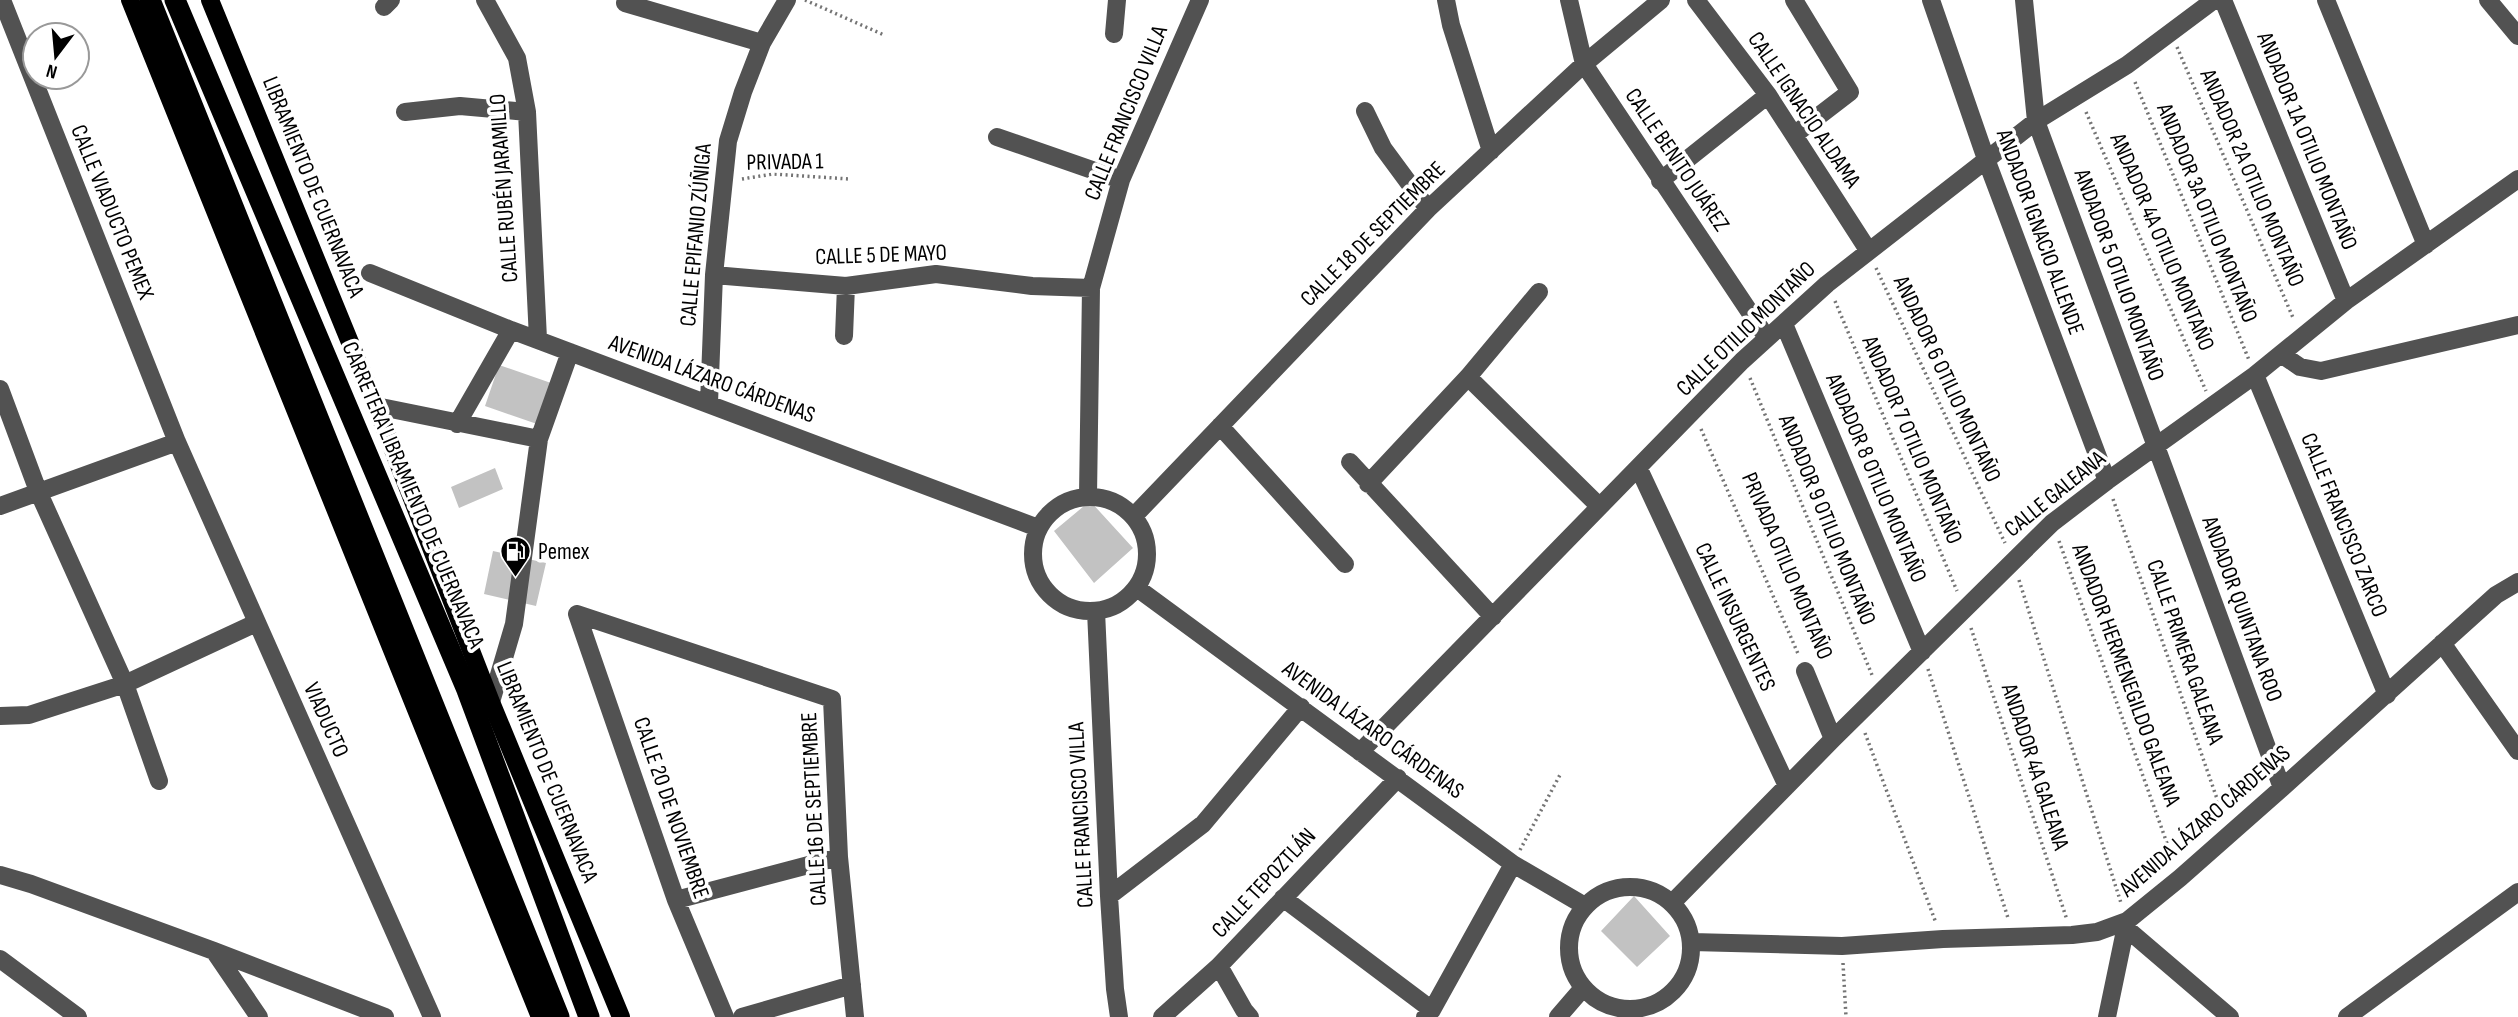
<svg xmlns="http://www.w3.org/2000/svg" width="2518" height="1017" viewBox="0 0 2518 1017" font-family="'Sofia Sans Condensed',sans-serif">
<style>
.building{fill:#c2c2c2}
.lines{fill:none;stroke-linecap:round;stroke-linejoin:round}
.path{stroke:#747474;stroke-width:3.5;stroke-dasharray:2 3.5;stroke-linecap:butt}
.minor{stroke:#525252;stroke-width:18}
.major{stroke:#000;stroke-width:18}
.highway{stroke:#000;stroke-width:21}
.labels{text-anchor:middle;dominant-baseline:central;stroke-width:7;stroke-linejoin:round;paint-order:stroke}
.street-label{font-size:23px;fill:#000;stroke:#fff}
.poi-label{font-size:23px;fill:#000;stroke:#fff;text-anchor:start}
</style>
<rect width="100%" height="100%" fill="#fff"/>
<path class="building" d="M499 365 551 383 537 424 485 406Z
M495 468 503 489 459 508 451 487Z
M1090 501 1133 548 1094 583 1054 531Z
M493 551 546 563 536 606 484 594Z
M1634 896 1670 936 1637 967 1601 931Z"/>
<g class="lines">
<path class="path" d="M805 0 884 35
M2177 47 2294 320
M2135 82 2249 360
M2086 112 2206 391
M742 179 773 174 849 179
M1876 268 2005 543
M1835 301 1957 591
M1750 378 1872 675
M1701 429 1799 656
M2113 499 2223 816
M2059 541 2173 860
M2019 580 2121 903
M1971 628 2067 920
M1928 669 2008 918
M1865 733 1936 923
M1520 850 1561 773
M1843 963 1846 1017"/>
<path class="minor" d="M2 0 177 442 432 1017
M485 0 517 58 527 112 538 339
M1446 0 1451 25 1491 151
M1569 0 1584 64 1767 338
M1696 0 1768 95 1868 250
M1794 0 1850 92 1794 135
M1931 0 1986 159 2107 481
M2024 0 2036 121 2282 788
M2223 0 2346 301
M2326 0 2426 245
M2488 0 2518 36
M625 3 762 43
M384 7 391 0
M1114 34 1117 0
M1365 111 1383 148 1428 209
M405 112 460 106 527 112
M997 137 1121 180
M1660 181 1768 95
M370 273 511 330 1038 528
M714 275 846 286 936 274 1032 286 1091 288
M1784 324 1922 652
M844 336 846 286
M2281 354 2300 367 2321 371 2518 325
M2255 375 2387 695
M1468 377 1599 506
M0 389 38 491 125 684 159 781
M709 403 714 275 728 141 743 92 762 43 787 0
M376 406 539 439
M457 424 511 330
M1220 426 1345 564
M1350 462 1493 617
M1639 469 1787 786
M1368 484 1468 377 1539 292
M1088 496 1091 288 1121 180 1200 0
M1033 554a57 57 0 1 1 114 0a57 57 0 1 1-114 0Z
M0 506 177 442
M1134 516 1428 209 1584 64 1661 0
M1137 588 1513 864 1585 906
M1096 611 1109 896 1115 989 1119 1017
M577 614 832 699 839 857 855 1017
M577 614 676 900 725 1017
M2442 643 2518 751
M1805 671 1833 739
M491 702 514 624 539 439 570 352
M0 716 29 715 125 684 256 623
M1360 752 1742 361 1827 284 2036 121 2127 65 2214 0
M0 875 31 884 214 951 385 1017
M1569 948a61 61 0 1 1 122 0a61 61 0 1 1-122 0Z
M1109 896 1203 824 1301 707
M1283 898 1432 1010
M676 900 839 857
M1672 903 1833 739 2052 523 2107 481 2255 375 2346 301 2518 179
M2127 929 2230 1017
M1692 942 1842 946 1943 939 2072 935 2097 932 2127 921 2180 878 2282 788 2496 595 2518 582
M214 951 259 1017
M0 959 78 1017
M1219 966 1244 1010 1250 1017
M742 1017 852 985
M1162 1017 1219 966 1398 778
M1425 1017 1432 1010 1513 864
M1558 1017 1583 988
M2107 1017 2127 921
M2347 1017 2518 892"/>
<path class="major" d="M130 0 540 1017
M210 0 376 406 491 702 621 1017"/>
<path class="highway" d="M150 0 559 1017
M175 0 467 690 589 1017"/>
</g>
<defs>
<symbol id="fuel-pin" viewBox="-11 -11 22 30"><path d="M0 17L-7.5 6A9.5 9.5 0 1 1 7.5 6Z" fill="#000" stroke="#fff"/><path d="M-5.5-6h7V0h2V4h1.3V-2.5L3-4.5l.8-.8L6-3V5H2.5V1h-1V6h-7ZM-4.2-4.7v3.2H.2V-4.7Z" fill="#fff"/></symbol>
</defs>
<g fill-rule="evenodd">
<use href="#fuel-pin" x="498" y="534" width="35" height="47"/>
</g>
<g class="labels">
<g class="street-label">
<text transform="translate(1804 110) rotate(56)">CALLE IGNACIO ALDAMA</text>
<text transform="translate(1126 113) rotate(-68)">CALLE FRANCISCO VILLA</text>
<text transform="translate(2307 141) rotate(68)">ANDADOR 1A OTILIO MONTAÑO</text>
<text transform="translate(1677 160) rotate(56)">CALLE BENITO JUÁREZ</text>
<text transform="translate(785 162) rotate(-1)">PRIVADA 1</text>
<text transform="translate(2252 178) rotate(67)">ANDADOR 2A OTILIO MONTAÑO</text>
<text transform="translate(313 187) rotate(68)">LIBRAMIENTO DE CUERNAVACA</text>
<text transform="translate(504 188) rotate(-94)">CALLE RUBÉN JARAMILLO</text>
<text transform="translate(112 212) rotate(68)">CALLE VIADUCTO PEMEX</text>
<text transform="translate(2207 213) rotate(68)">ANDADOR 3A OTILIO MONTAÑO</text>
<text transform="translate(2040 232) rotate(70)">ANDADOR IGNACIO ALLENDE</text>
<text transform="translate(1373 234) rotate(-45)">CALLE 18 DE SEPTIEMBRE</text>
<text transform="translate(696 235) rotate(-85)">CALLE EPIFANIO ZÚÑIGA</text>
<text transform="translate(2162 242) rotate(67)">ANDADOR 4A OTILIO MONTAÑO</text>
<text transform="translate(881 255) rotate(-2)">CALLE 5 DE MAYO</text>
<text transform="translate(2119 275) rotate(70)">ANDADOR 5 OTILIO MONTAÑO</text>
<text transform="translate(1746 329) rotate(-44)">CALLE OTILIO MONTAÑO</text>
<text transform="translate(712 379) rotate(20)">AVENIDA LÁZARO CÁRDENAS</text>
<text transform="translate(1947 379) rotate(65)">ANDADOR 6 OTILIO MONTAÑO</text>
<text transform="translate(1912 440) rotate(67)">ANDADOR 7 OTILIO MONTAÑO</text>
<text transform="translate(1876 478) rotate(67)">ANDADOR 8 OTILIO MONTAÑO</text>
<text transform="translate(2055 494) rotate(-39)">CALLE GALEANA</text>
<text transform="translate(413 495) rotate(67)">CARRETERA LIBRAMIENTO DE CUERNAVACA</text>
<text transform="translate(1827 520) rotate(68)">ANDADOR 9 OTILIO MONTAÑO</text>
<text transform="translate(2344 525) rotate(68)">CALLE FRANCISCO ZARCO</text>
<text transform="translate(1787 566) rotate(67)">PRIVADA OTILIO MONTAÑO</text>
<text transform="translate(2242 609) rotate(70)">ANDADOR QUINTANA ROO</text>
<text transform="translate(1735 617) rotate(65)">CALLE INSURGENTES</text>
<text transform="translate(2185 652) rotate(71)">CALLE PRIMERA GALEANA</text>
<text transform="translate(2126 675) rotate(70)">ANDADOR HERMENEGILDO GALEANA</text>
<text transform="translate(326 720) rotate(66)">VIADUCTO</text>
<text transform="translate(1373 730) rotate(36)">AVENIDA LÁZARO CÁRDENAS</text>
<text transform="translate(2035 767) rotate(72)">ANDADOR 4A GALEANA</text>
<text transform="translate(547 772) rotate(68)">LIBRAMIENTO DE CUERNAVACA</text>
<text transform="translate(671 808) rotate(71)">CALLE 20 DE NOVIEMBRE</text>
<text transform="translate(814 809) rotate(-93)">CALLE 16 DE SEPTIEMBRE</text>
<text transform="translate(1081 815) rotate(-93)">CALLE FRANCISCO VILLA</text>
<text transform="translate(2205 821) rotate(-41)">AVENIDA LÁZARO CÁRDENAS</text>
<text transform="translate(1264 883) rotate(-47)">CALLE TEPOZTLÁN</text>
</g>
<g class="poi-label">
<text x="538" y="552">Pemex</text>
</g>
</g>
<g transform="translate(56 56) rotate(196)"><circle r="33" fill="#ffffff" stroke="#999999" stroke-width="2"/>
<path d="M0-5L12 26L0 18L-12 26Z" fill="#000000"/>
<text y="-10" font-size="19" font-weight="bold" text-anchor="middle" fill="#000000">N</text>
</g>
</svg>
